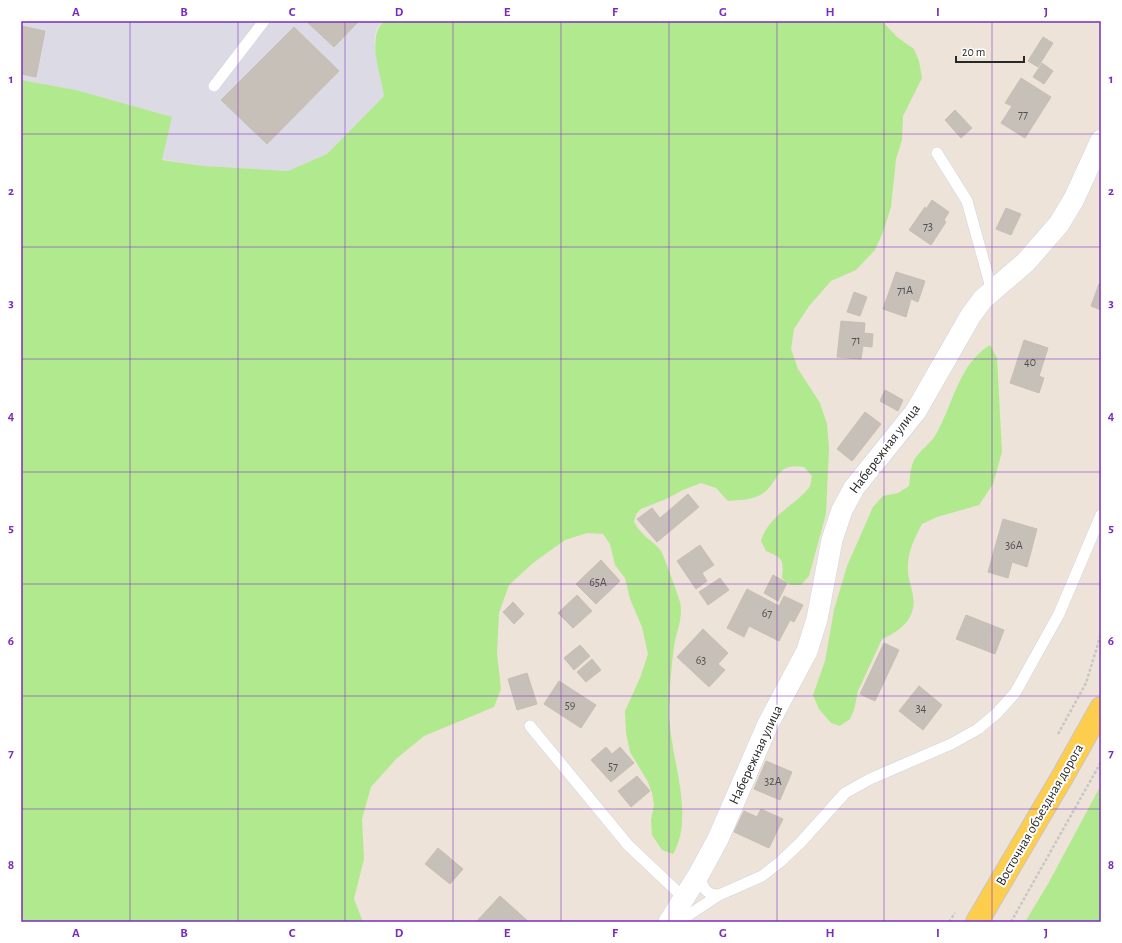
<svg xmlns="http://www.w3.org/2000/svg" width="1122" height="943" viewBox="0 0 1122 943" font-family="'Alegreya Sans',sans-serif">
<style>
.industrial{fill:#dcdae4}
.green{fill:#b1e98f}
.building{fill:#c7c0b8;stroke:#c8bfb2}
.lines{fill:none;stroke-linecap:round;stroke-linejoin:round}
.service-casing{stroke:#ced3e3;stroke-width:12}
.minor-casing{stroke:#ced3e3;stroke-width:22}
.primary-casing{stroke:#c7c7c7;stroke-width:24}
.path{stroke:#c7c7c7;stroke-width:2.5;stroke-dasharray:3 2;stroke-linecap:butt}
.service{stroke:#fff;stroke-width:11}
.minor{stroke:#fff;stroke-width:21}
.primary{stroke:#fdcd4d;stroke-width:22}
.grid{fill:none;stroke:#7b2cbf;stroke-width:1;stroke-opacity:0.55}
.labels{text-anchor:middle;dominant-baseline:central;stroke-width:4;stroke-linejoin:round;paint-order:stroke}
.number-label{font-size:12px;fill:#504e4c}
.street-label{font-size:14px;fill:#282828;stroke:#fff}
.neatline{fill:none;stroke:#7b2cbf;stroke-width:1.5}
.grid-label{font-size:13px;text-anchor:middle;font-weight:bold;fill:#7b2cbf}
</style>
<rect width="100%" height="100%" fill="#ede3d8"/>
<path class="industrial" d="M21 21H384L377 27 374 41 384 96 327 154 288 171 203 166 162 159 171 117 76 90 21 80Z"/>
<path class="green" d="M384 21H882L897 37 914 49 919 61 922 78 903 116 902 140 896 159 891 207 883 232 875 250 856 270 831 281 809 306 794 329 791 349 798 369 820 403 827 424 829 449 826 514 809 576 801 585H790L782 578C784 560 783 558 766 551L761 541C768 516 793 507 809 488 811 485 811 480 812 476L804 467C774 462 779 484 762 494 752 500 740 500 728 501L716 488 701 483 683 490 666 499 641 509 636 514 634 522C643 538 653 540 661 551 664 556 678 595 680 602 683 616 678 628 675 641 671 664 670 688 669 711 669 755 696 815 673 854L662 850 652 835 651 820 654 805 652 793 648 782 630 752 626 733 625 711 640 678 648 654 642 627 630 599 625 578 615 565 610 544 603 534 587 533 565 540 533 563 509 585 499 613 497 653 501 689 494 707 424 736 396 759 371 787 362 819 364 859 354 899 363 922H21V80L76 90 172 117 162 160 203 166 288 171 327 154 384 96C381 74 366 38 384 21Z
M990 345 997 358 1002 452 993 484 979 505 937 517 922 524C914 539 907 553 908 571 908 579 912 588 913 596 917 618 900 632 882 639L858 691 854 710 850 719 840 726 831 723 819 709 813 695 825 661 834 610 847 566 873 507 883 496 898 493 909 486C910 479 910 472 912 465 916 453 928 446 935 436 953 406 958 364 990 345Z
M1101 785V922H1025L1048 884Z"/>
<path class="building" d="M306 21H359L334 47Z
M21 26 45 31 36 77 21 74Z
M294 27 339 71 267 144 221 100Z
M1043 37 1053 43 1038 67 1028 61Z
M1042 63 1053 71 1044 84 1033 77Z
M1021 78 1051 97 1025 138 1001 123 1012 106 1005 103Z
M955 110 972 128 961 138 945 120Z
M932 200 949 212 944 220 946 222 931 245 909 230 925 207 926 209Z
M1006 208 1021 214 1011 235 996 229Z
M896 272 925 281 918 302 911 299 906 317 883 309Z
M1099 284 1101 285V310L1091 306Z
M854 292 867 297 860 316 847 312Z
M841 321 865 323 864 333 873 334 872 347 863 346 861 359 837 357Z
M1024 340 1048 348 1039 376 1044 378 1039 393 1010 383Z
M885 390 903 400 898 411 880 401Z
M865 412 881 424 852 461 837 449Z
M688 494 699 507 657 542 637 519 652 508 660 518Z
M1003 519 1037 529 1027 567 1012 562 1008 578 988 572Z
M700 545 714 565 702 573 707 581 696 589 677 561Z
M601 560 620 581 596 604 576 584Z
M773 575 787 583 778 601 764 593Z
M720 578 729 590 708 605 699 592Z
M747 589 779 606 784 596 803 605 794 622 790 620 779 641 749 626 744 637 727 628Z
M577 595 592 611 573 628 558 613Z
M513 602 524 614 514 624 503 612Z
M966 615 1004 630 995 654 956 639Z
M703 629 728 653 718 664 725 670 709 687 677 657Z
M884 643 899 650 875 701 860 694Z
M580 645 590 656 574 670 564 658Z
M592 659 601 670 586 682 577 672Z
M527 673 537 704 517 710 508 679Z
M559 681 596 705 581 728 544 704Z
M919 686 942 705 923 730 899 711Z
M606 747 612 754 620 747 634 763 611 782 591 760Z
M766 761 792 772 780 800 754 789Z
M637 776 650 791 631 807 618 791Z
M761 809 783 819 769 848 734 832 744 811 757 817Z
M438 848 463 869 450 884 425 864Z
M500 896 529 922H476Z"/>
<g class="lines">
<defs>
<path id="service" d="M214 86 264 21
M937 153 967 201 992 291
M530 726 628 845 684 898
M699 874C702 886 705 895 719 895
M678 922 719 895 762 876 780 862 801 842 845 793 870 779 951 744 978 729 997 713 1015 693 1059 614 1101 515"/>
<path id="minor" d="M669 922 699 874 718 839 768 724 807 651 817 619 832 540 842 510 854 488 916 411 971 315 983 299 1026 262 1059 224 1074 199 1101 140"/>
<path id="primary" d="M977 922 1064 774 1101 708"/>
</defs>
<use href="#service" class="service-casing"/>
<use href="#minor" class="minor-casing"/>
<use href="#primary" class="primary-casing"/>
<path class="path" d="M1058 734 1086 683 1101 634
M949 922 955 913
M1011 922 1101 762"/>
<use href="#service" class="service"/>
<use href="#minor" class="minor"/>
<use href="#primary" class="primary"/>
</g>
<path class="grid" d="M130 21V922M238 21V922M345 21V922M453 21V922M561 21V922M669 21V922M777 21V922M884 21V922M992 21V922M21 134H1101M21 247H1101M21 359H1101M21 472H1101M21 584H1101M21 696H1101M21 809H1101"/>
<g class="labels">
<g class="number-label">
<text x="1023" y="114">77</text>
<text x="928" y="226">73</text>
<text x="905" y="290">71А</text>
<text x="856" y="340">71</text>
<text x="1030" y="362">40</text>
<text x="1014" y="545">36А</text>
<text x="598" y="582">65А</text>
<text x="767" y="613">67</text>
<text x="701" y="660">63</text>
<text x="570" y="705">59</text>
<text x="921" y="708">34</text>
<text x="613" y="766">57</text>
<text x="773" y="781">32А</text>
</g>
<g class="street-label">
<text transform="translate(885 449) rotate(-53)">Набережная улица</text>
<text transform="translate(756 755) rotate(-65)">Набережная улица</text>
<text transform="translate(1040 815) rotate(-60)">Восточная объездная дорога</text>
</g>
</g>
<rect width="1122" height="943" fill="none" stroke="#ffffff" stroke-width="44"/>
<path d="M956 56v6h68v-6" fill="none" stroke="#282828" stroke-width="2"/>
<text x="962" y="56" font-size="12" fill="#282828" stroke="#ffffff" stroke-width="3" paint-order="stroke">20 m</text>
<rect x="22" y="22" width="1078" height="899" class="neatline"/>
<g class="grid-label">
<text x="76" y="16">A</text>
<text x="184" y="16">B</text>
<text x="292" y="16">C</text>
<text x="399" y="16">D</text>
<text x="507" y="16">E</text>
<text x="615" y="16">F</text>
<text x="723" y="16">G</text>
<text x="830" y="16">H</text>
<text x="938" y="16">I</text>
<text x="1046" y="16">J</text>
<text x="11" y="83">1</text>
<text x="1111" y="83">1</text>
<text x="11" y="195">2</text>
<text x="1111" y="195">2</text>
<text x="11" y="307">3</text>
<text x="1111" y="307">3</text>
<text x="11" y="420">4</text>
<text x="1111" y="420">4</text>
<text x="11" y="532">5</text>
<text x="1111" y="532">5</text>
<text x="11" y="645">6</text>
<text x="1111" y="645">6</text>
<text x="11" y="757">7</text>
<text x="1111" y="757">7</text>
<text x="11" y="869">8</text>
<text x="1111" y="869">8</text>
<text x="76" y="937">A</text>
<text x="184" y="937">B</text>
<text x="292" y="937">C</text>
<text x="399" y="937">D</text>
<text x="507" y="937">E</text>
<text x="615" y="937">F</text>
<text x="723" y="937">G</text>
<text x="830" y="937">H</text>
<text x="938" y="937">I</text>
<text x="1046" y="937">J</text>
</g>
</svg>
